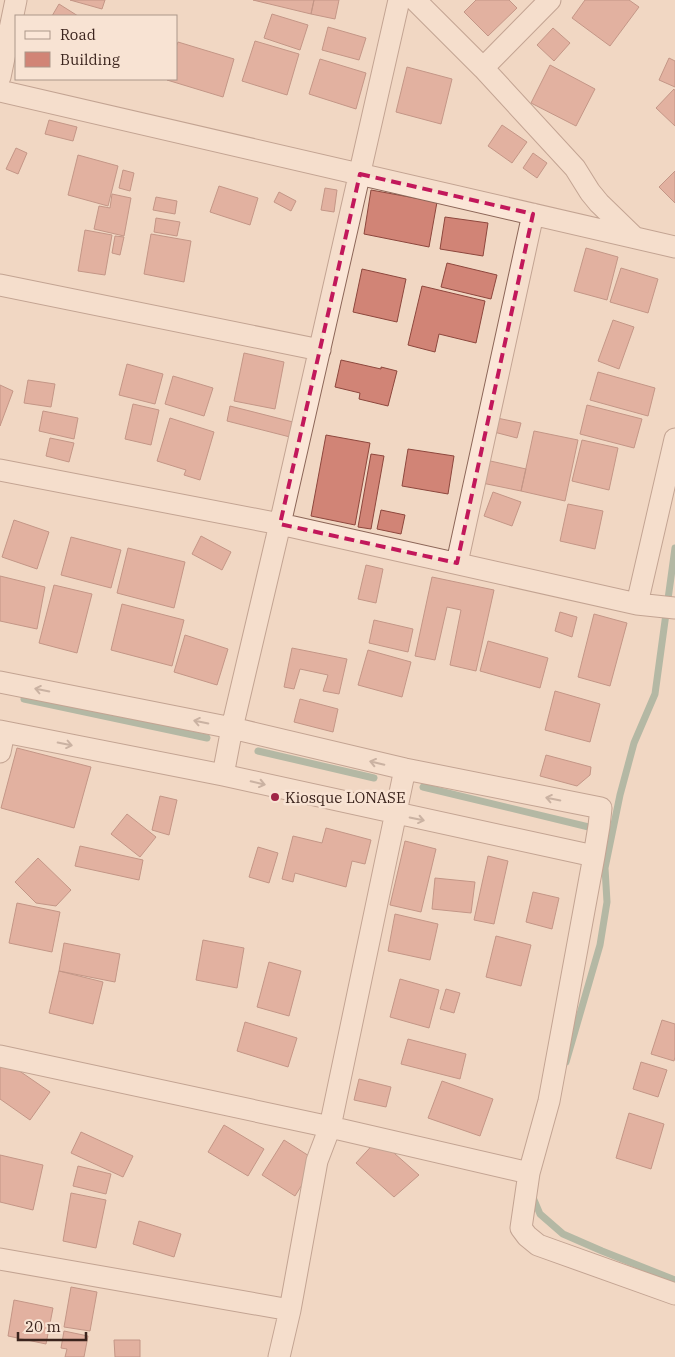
<svg xmlns="http://www.w3.org/2000/svg" width="675" height="1357" viewBox="0 0 675 1357" font-family="'IBM Plex Serif',serif">
<style>
.lines{fill:none;stroke-linecap:round;stroke-linejoin:round}
.stream{stroke:#6b927e;stroke-width:7}
.building{fill:#d18476;stroke:#8d473d}
.minor-casing{stroke:#8c6658;stroke-width:23}
.minor{stroke:#fbe6d7;stroke-width:21}
.oneway{stroke:#9b857a}
.marked{fill:none;stroke:#c2185b;stroke-width:4;stroke-dasharray:10 6;stroke-linejoin:round}
.poi-dot{fill:#9f2546;stroke:#f8e3d3;stroke-width:2}
.labels{text-anchor:middle;dominant-baseline:central;stroke-width:5;stroke-linejoin:round;paint-order:stroke}
.poi-label{font-size:15px;fill:#3b241d;stroke:#f8e3d3;text-anchor:start}
</style>
<rect width="100%" height="100%" fill="#f1d7c3"/>
<g class="lines">
<path class="stream" d="M24 699 207 738
M258 751 374 778
M423 787 597 829
M566 1062 600 945 607 902 605 868 620 795 634 743 655 694 675 548
M532 1195 540 1214 563 1234 602 1251 675 1280"/>
</g>
<path class="building" d="M70 0H105L102 9Z
M253 0H314L311 14Z
M314 0H339L335 19 311 14Z
M476 0H509L517 8 488 36 464 12Z
M585 0H629L639 7 610 46 572 18Z
M59 4 78 16H52Z
M272 14 308 25 300 50 264 38Z
M328 27 366 38 359 60 322 50Z
M553 28 570 43 554 61 537 45Z
M255 41 299 54 287 95 242 81Z
M178 42 234 59 223 97 167 80 176 79V47Z
M669 58 675 61V87L659 80Z
M320 59 366 73 356 109 309 94Z
M550 65 595 89 576 126 531 103Z
M407 67 452 79 441 124 396 112Z
M674 89 675 91V126L656 108Z
M49 120 77 127 73 141 45 134Z
M502 125 527 142 512 163 488 146Z
M16 148 27 153 18 174 6 169Z
M533 153 547 163 537 178 523 168Z
M78 155 118 166 108 206 68 195Z
M123 170 134 173 130 191 119 188Z
M675 171V203L659 187Z
M219 186 258 198 250 225 210 212Z
M325 188 337 190 334 212 321 210Z
M371 190 437 202 429 247 364 234Z
M279 192 296 201 291 211 274 202Z
M112 194 131 198 124 236 94 229 99 206 110 208Z
M156 197 177 201 175 214 153 210Z
M445 217 488 223 483 256 440 249Z
M156 218 180 222 177 236 154 232Z
M85 230 112 235 105 275 78 271Z
M151 234 191 241 184 282 144 274Z
M115 236 124 237 120 255 112 253Z
M586 248 618 257 607 300 574 291Z
M447 263 497 275 491 299 441 287Z
M621 268 658 279 648 313 610 302Z
M362 269 406 279 397 322 353 312Z
M422 286 485 301 476 343 439 334 435 352 408 345Z
M613 320 634 327 619 369 598 361Z
M244 353 284 362 275 409 234 401Z
M341 360 381 369V367L397 371 388 406 359 399 360 393 335 387Z
M127 364 163 374 155 404 119 395Z
M598 372 655 388 648 416 590 400Z
M173 376 213 388 204 416 165 404Z
M28 380 55 384 51 407 24 403Z
M0 385 13 391 0 426Z
M133 404 159 410 151 445 125 439Z
M587 405 642 419 634 448 580 434Z
M230 406 293 422 290 437 227 421Z
M43 411 78 418 74 439 39 431Z
M170 418 214 432 200 480 184 475 186 470 157 461Z
M497 418 521 423 517 438 494 432Z
M534 431 578 440 565 501 521 491Z
M326 435 370 443 355 525 311 516Z
M50 438 74 443 69 462 46 456Z
M582 440 618 448 609 490 572 481Z
M408 449 454 456 448 494 402 486Z
M371 454 384 456 371 529 358 527Z
M486 460 526 469 521 491 482 483Z
M493 492 521 502 512 526 484 516Z
M568 504 603 511 595 549 560 541Z
M381 510 405 515 401 534 377 529Z
M14 520 49 532 37 569 2 557Z
M201 536 231 552 222 570 192 554Z
M71 537 121 550 111 588 61 575Z
M128 548 185 562 174 608 117 593Z
M366 565 383 569 376 603 358 599Z
M0 576 45 587 37 629 0 621Z
M432 577 494 590 476 671 450 665 461 610 447 607 435 660 415 656Z
M54 585 92 594 77 653 39 643Z
M122 604 184 620 172 666 111 650Z
M560 612 577 617 572 637 555 631Z
M594 614 627 623 610 686 578 677Z
M374 620 413 629 408 652 369 643Z
M185 635 228 649 217 685 174 672Z
M488 641 548 658 540 688 480 671Z
M292 648 347 659 339 694 323 691 328 675 300 669 294 689 284 687Z
M368 650 411 662 402 697 358 685Z
M555 691 600 704 590 742 545 730Z
M300 699 338 709 333 732 294 722Z
M17 748 91 767 74 828 1 808Z
M546 755 591 767 590 775 577 786 540 776Z
M160 796 177 800 169 835 152 830Z
M127 814 156 837 140 857 111 834Z
M326 828 371 840 365 864 352 861 346 887 295 873 293 882 282 879 293 836 322 843Z
M405 841 436 849 421 912 390 905Z
M80 846 143 860 139 880 75 866Z
M258 847 278 853 269 883 249 877Z
M488 856 508 861 494 924 474 920Z
M38 858 71 890 56 906 36 903 15 882Z
M435 878 475 882 471 913 432 909Z
M533 892 559 898 552 929 526 922Z
M17 903 60 912 52 952 9 943Z
M395 914 438 924 430 960 388 951Z
M496 936 531 945 521 986 486 977Z
M203 940 244 948 237 988 196 980Z
M64 943 120 954 115 982 59 971Z
M269 962 301 971 289 1016 257 1007Z
M59 971 103 982 93 1024 49 1013Z
M400 979 439 990 429 1028 390 1017Z
M446 989 460 993 454 1013 440 1009Z
M662 1020 675 1024V1057L674 1061 651 1054Z
M245 1022 297 1038 288 1067 237 1051Z
M408 1039 466 1054 460 1079 401 1064Z
M2 1059 50 1092 30 1120 0 1099V1062Z
M641 1062 667 1070 658 1097 633 1089Z
M359 1079 391 1087 386 1107 354 1100Z
M442 1081 493 1099 480 1136 428 1118Z
M629 1113 664 1124 651 1169 616 1158Z
M224 1125 264 1149 248 1176 208 1152Z
M81 1132 133 1156 123 1177 71 1153Z
M378 1139 419 1175 394 1197 356 1163Z
M284 1140 317 1161 295 1196 262 1175Z
M0 1155 43 1165 33 1210 0 1202Z
M78 1166 111 1174 106 1194 73 1186Z
M71 1193 106 1200 96 1248 63 1241Z
M139 1221 181 1234 174 1257 133 1244Z
M71 1287 97 1292 90 1331 64 1327Z
M14 1300 53 1308 46 1344 8 1336Z
M64 1331 88 1336 84 1357H65L67 1349 61 1348Z
M114 1340H140V1357H115Z"/>
<g class="lines">
<defs>
<path id="minor" d="M415 0 483 68 575 168 590 192 599 203 634 237
M483 68 550 0
M0 77 16 0
M0 91 675 247
M0 285 320 350
M0 470 280 524 637 604 675 608
M457 563 533 214
M637 604 675 439
M0 682 232 728 405 769 601 808 599 826 594 856 549 1101 529 1173 521 1228 527 1236 538 1245 675 1294
M0 731 223 775 594 856
M0 752 4 732
M223 775 232 728 280 524 399 0
M0 1056 330 1127 529 1173
M0 1259 290 1310
M279 1357 290 1310 317 1161 330 1127 405 769"/>
</defs>
<use href="#minor" class="minor-casing"/>
<use href="#minor" class="minor"/>
</g>
<defs><path id="oneway-shaft" d="M-6 0H5M1.5-3L5.5 0L1.5 3" fill="none" stroke-width="1.6" stroke-linecap="round" stroke-linejoin="round" transform="scale(1.25)"/></defs>
<g class="oneway">
<use href="#oneway-shaft" transform="translate(42 690) rotate(-169)"/>
<use href="#oneway-shaft" transform="translate(201 722) rotate(-169)"/>
<use href="#oneway-shaft" transform="translate(65 744) rotate(11)"/>
<use href="#oneway-shaft" transform="translate(377 763) rotate(-167)"/>
<use href="#oneway-shaft" transform="translate(258 783) rotate(13)"/>
<use href="#oneway-shaft" transform="translate(553 799) rotate(-169)"/>
<use href="#oneway-shaft" transform="translate(417 819) rotate(12)"/>
</g>
<path d="M0 0H675V1357H0ZM360 174 533 214 457 563 280 524Z" fill="#f1d7c3" fill-opacity=".55" fill-rule="evenodd"/>
<path class="marked" d="M360 174 533 214 457 563 280 524Z"/>
<circle class="poi-dot" cx="275" cy="797" r="5"/>
<g class="labels">
<g class="poi-label">
<text x="285" y="797">Kiosque LONASE</text>
</g>
</g>
<rect x="15" y="15" width="162" height="65" fill="#f8e3d3" stroke="#ac978a"/>
<rect x="25" y="31" width="25" height="8" fill="#fbe6d7" stroke="#ac978a"/>
<text x="60" y="40" font-size="15" fill="#3b241d">Road</text>
<rect x="25" y="52" width="25" height="15" fill="#d18476" stroke="#ac978a"/>
<text x="60" y="65" font-size="15" fill="#3b241d">Building</text>
<path d="M18 1332v8h68v-8" fill="none" stroke="#3b241d" stroke-width="2.5"/>
<text x="25" y="1332" font-size="15" fill="#3b241d" stroke="#f8e3d3" stroke-width="4" paint-order="stroke">20 m</text>
</svg>
